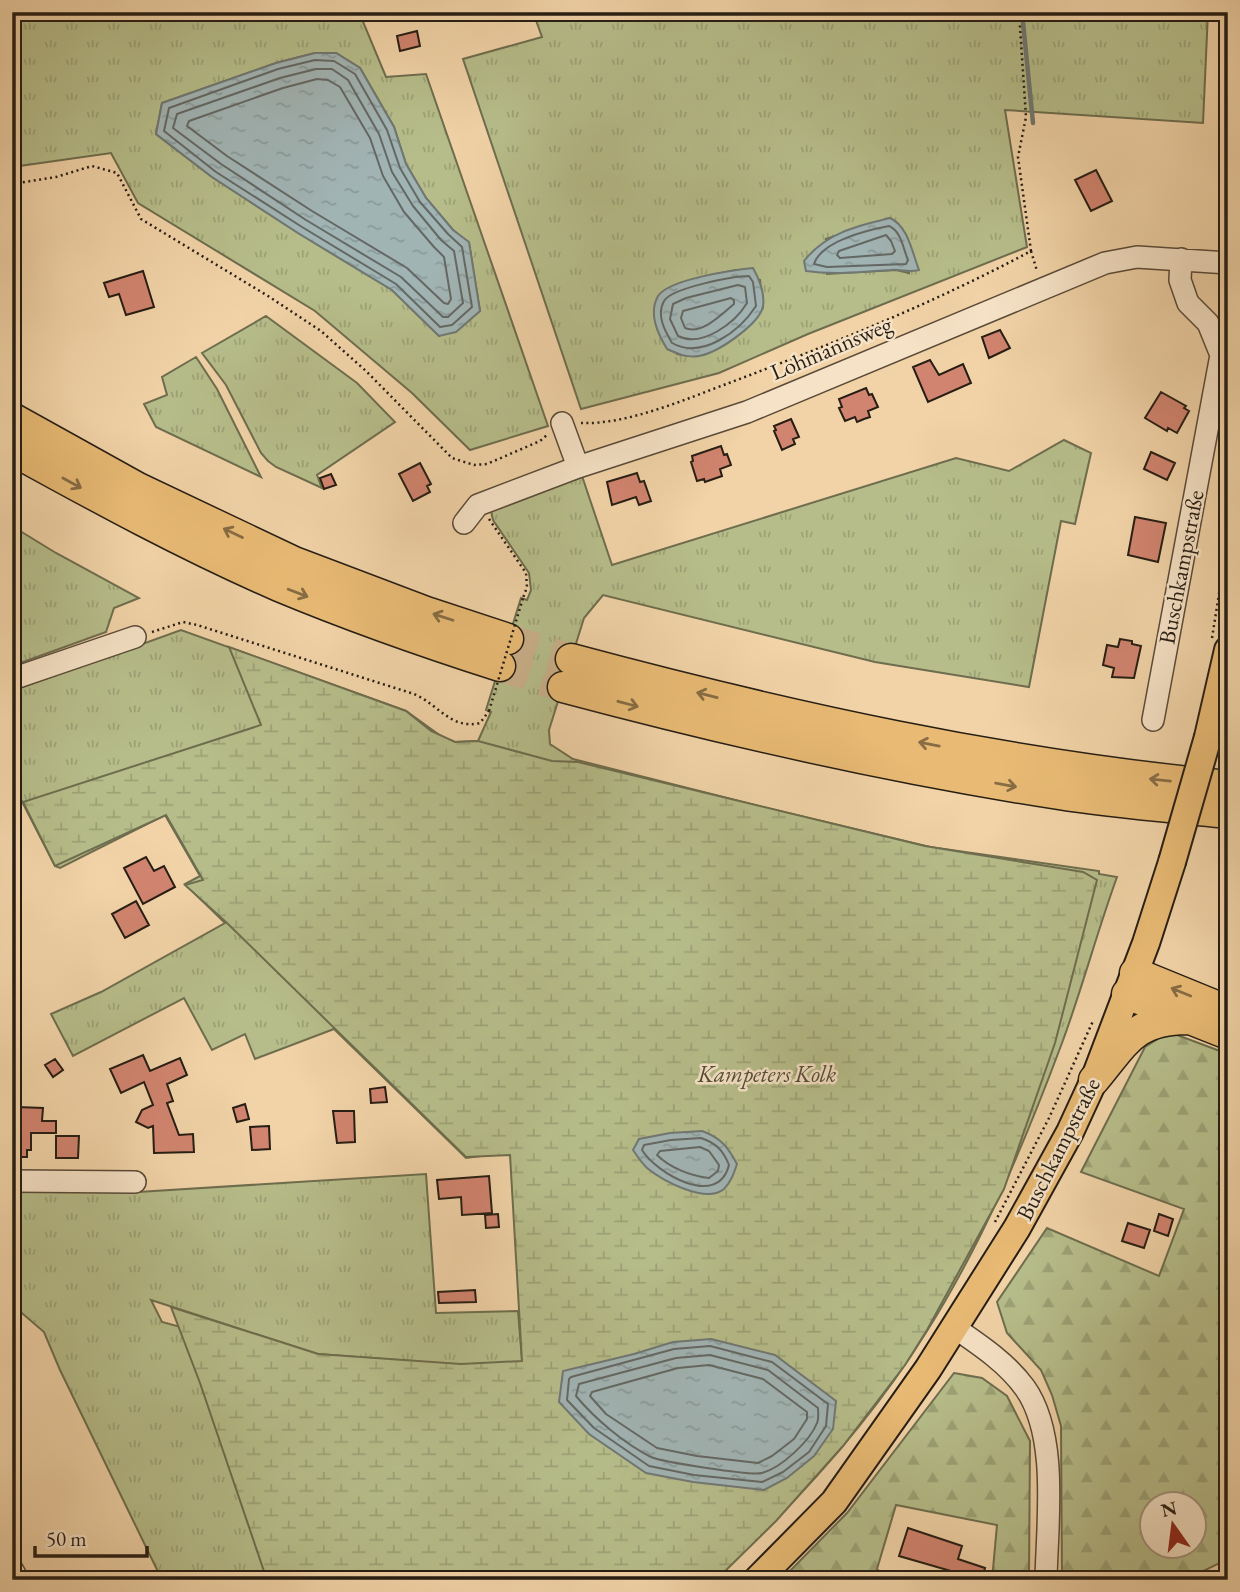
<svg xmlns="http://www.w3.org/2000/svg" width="1240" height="1592" viewBox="0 0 1240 1592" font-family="'EB Garamond',serif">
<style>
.grass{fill:url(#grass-tufts);stroke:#6e6d4e;stroke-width:2;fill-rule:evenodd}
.forest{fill:url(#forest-firs);stroke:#6e6d4e;stroke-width:2;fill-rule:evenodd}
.wetland{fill:url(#wetland-marsh);stroke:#6e6d4e;stroke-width:2}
.water{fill:url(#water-ripples);stroke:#707874;stroke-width:2}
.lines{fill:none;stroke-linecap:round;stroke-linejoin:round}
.shore{stroke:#646864;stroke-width:2}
.stream{stroke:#707874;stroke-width:4.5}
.building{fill:#d1846f;stroke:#261d13;stroke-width:2}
.highway-tunnel{stroke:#c8af89;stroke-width:30;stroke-dasharray:30 15;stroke-linecap:butt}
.minor-casing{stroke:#594a38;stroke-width:24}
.major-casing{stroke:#261d13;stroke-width:30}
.highway-casing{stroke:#261d13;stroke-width:33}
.path{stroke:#261d13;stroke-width:2.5;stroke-dasharray:2 3.5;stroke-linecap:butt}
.minor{stroke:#f6e2c6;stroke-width:21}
.major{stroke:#e8ba74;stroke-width:26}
.highway{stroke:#e8ba74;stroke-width:30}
.major-bridge-casing{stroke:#261d13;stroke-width:30;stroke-linecap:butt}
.path-bridge{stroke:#261d13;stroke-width:2.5;stroke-dasharray:2 3.5;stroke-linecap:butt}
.major-bridge{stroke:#e8ba74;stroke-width:26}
.oneway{stroke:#876c44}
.labels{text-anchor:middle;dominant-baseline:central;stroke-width:5;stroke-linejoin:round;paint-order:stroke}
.street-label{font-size:23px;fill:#261d13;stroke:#f6e2c6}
.park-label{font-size:23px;font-style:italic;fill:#514d37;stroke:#f6e2c6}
</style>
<defs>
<pattern id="grass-tufts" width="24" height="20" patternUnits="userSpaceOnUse" patternTransform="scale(1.75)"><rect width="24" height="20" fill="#b6bd8a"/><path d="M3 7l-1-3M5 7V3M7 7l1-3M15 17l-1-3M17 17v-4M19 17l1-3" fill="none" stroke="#9ca276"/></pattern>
<pattern id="forest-firs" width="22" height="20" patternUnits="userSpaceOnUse" patternTransform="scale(1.75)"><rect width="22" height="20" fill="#b6bd8a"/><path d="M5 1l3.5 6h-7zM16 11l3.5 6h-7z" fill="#9ca276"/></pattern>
<pattern id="wetland-marsh" width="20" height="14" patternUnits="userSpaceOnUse" patternTransform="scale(1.75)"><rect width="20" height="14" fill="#b6bd8a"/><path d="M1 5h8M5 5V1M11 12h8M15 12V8" fill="none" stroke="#9ca276"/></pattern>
<pattern id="water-ripples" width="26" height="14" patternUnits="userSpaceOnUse" patternTransform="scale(1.75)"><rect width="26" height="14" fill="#a1b4b4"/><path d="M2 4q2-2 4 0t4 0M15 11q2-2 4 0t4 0" fill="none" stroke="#8a9a9a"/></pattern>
</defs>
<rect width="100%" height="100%" fill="#f1d3a7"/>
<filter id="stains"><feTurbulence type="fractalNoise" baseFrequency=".00286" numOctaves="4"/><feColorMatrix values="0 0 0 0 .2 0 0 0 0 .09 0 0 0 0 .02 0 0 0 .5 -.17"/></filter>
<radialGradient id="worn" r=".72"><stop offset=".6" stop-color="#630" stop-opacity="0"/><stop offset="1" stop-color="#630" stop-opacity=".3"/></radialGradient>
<path class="grass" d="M12 12H359L386 77 426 74 548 426 470 450 412 393 315 311 138 203 111 153 12 167ZM315 53H336L360 68 394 127 406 164 426 198 453 230 469 243 480 311 439 336 392 290 298 233 212 177 156 134 162 103 276 63Z
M533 12H1208L1203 123 1005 110 1027 247 808 334 719 373 581 409 463 59 542 37ZM890 218C910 239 910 245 909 273L896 270 827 274 826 239ZM735 270 760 280 763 308C744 336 711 362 677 354L665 290 680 283Z
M266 316 357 383 395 422 317 475 322 488 276 467 268 461 261 453 226 385 202 353Z
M196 357 217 389 261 477 156 427 144 404 167 395 162 377Z
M1064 440 1091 453 1075 524 1061 521 1029 687 875 662 603 595 584 618 549 730 550 744 573 759 767 808 930 847 1099 871V874L1117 877C1097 932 1082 989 1062 1043 1025 1142 983 1242 927 1331 870 1423 793 1507 713 1580H162L60 1370 44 1332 16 1308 12 1309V1191L138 1192 426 1174 436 1313 518 1311 522 1360 520 1151 466 1158 334 1029 255 1059 245 1034 212 1050 184 998 73 1056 51 1014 101 992 225 923 185 884 200 876 165 815 60 868 55 866 12 782V691L181 630 406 711 445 739 455 742 478 741 491 712 486 710 521 598 527 600 531 590 529 573 493 520 491 511 582 476 612 565 956 458 1009 471ZM151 1300 318 1354 410 1361 313 1363 162 1322Z
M12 526 56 553 139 598 114 608 106 632 12 666Z"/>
<path class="forest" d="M1169 1032 1228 1054V1559L1185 1580H1062L1061 1426 1052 1395 1041 1370 1007 1333 997 1302 1047 1228 1159 1276 1184 1209 1081 1172 1145 1047ZM1152 1504H1194V1546H1152Z
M954 1373 982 1378 1007 1396 1030 1441 1029 1580H992L997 1525 896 1505 877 1569 888 1580H781L847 1513Z"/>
<path class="wetland" d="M229 647 406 711 431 731 455 742 478 741 552 761 578 762 925 846 1083 872 1097 880 1055 1043 1004 1189 927 1330 905 1365 843 1446 776 1521 716 1580H267L200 1383 171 1307 318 1354 461 1364 522 1361 510 1155 466 1157 227 923 185 885 203 880 166 815 55 866 23 802 261 725Z"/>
<path class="water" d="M315 53H336L360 68 394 127 406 164 426 198 453 230 469 242 480 311 456 332 439 336 392 290 298 233 212 177 156 134 162 103 276 63Z
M890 218C908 226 912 252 919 270 908 273 902 269 891 270 862 272 834 275 806 271L804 261C826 233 857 226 890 218Z
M753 268C759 278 765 294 763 306 760 324 717 353 699 356 687 358 678 354 667 349 658 334 648 314 658 296 669 279 734 270 753 268Z
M702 1131C721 1138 728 1147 737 1164 734 1173 731 1182 724 1189 706 1204 663 1181 647 1168 642 1163 637 1156 633 1150L639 1139 670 1133Z
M711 1339 775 1355 836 1401 833 1429 814 1456 787 1478 764 1490 693 1482 646 1473 589 1434 559 1402 563 1371 634 1354 673 1342Z"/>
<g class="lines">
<path class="shore" d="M315 60 334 61 355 74 387 130 400 168 420 202 448 234 462 247 472 307 452 325 440 327 396 284 302 227 216 172 164 131 169 108 278 69Z
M316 69H332L348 80 379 134 392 172 413 206 441 240 454 251 463 303 448 317H443L401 277 306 220 221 164 173 128 177 114 280 78Z
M317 79 328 80 340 87 370 138 383 176 404 212 434 247 444 257 451 299 448 304 444 303 407 268 312 211 227 156 187 126 189 121 283 88Z
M889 226C901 231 903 248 908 260L906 264 827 267 814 264C821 241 868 230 889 226Z
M886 235 891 241 895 251 892 254 840 258 837 255 839 251Z
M749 276 753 282 756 306C740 331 702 360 672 343 665 331 656 315 664 301 671 288 734 276 749 276Z
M738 285 745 287 747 303C735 323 702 348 678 336L670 319 673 304 686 298Z
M731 298 734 300V304C722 314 702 335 685 328L681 318 683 311Z
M701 1138C716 1143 723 1150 729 1165 718 1209 657 1174 642 1150L644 1145 671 1140Z
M700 1147 709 1151 719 1165 718 1171 709 1178C691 1176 670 1168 657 1155L660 1151Z
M710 1346 772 1362 828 1404 826 1426 809 1452 783 1472 762 1482 694 1475 649 1466 594 1428 567 1400 569 1379 571 1377 674 1349Z
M710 1355 768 1370 818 1408C818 1412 819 1419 817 1423 810 1441 781 1468 762 1473 752 1476 662 1462 651 1457 625 1444 595 1419 576 1396L579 1384 676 1358Z
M709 1365 763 1379 807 1412V1419L794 1439 772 1456 758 1463 697 1456 657 1448 606 1414 590 1396 592 1392 678 1368Z"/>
<path class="stream" d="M1022 12 1033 123"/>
</g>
<path class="building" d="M417 31 420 46 400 51 397 36Z
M1096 170 1112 201 1091 211 1075 180Z
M143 271 154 307 126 315 119 294 109 297 104 283Z
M1000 330 1010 348 989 358 982 337Z
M930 360 939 375 963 364 971 383 928 402 913 367Z
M866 388 869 395 872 394 878 407 868 411 870 417 864 419 857 422 855 417 845 421 839 408 842 407 839 399Z
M1161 392 1186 406 1184 408 1189 411 1177 433 1168 428 1167 431 1145 418Z
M791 419 799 437 793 439 795 444 782 450 774 431 776 430 774 426Z
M721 446 724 455 727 454 731 465 720 469 722 476 705 482 704 479 697 481 691 462 693 461 692 456Z
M1151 452 1175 463 1167 480 1144 469Z
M420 463 431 484 427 486 430 492 413 501 399 474Z
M637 473 640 482 644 481 651 501 639 505 636 497 612 505 607 482Z
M331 474 336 485 324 489 320 478Z
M1135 517 1166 523 1158 562 1128 555Z
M1120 639 1132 641V644L1141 646 1134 678 1112 677 1114 668 1103 665 1107 645 1118 647Z
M146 857 154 871 164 866 175 887 143 904 124 868Z
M136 901 149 925 125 938 112 914Z
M143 1055 150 1071 180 1058 187 1075 167 1084 173 1101 167 1103 179 1135 193 1134 194 1152 154 1153 153 1126 148 1128 136 1122 142 1110 153 1105 144 1082 121 1093 110 1069Z
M55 1059 63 1070 53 1077 45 1065Z
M385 1087 387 1102 371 1103 370 1089Z
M245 1104 249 1119 237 1122 233 1108Z
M17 1107 43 1108 42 1121H56V1133H31V1150H27V1157H12V1110H17Z
M333 1111H354L355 1142 337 1143Z
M269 1126 270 1149 252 1150 250 1127Z
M56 1136H79L78 1158H56Z
M489 1176 492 1213 462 1215 461 1197 439 1199 437 1180Z
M498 1214 499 1227 486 1228 485 1215Z
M1159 1214 1173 1219 1168 1236 1154 1231Z
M1128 1223 1150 1230 1144 1248 1122 1241Z
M475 1290 476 1302 439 1303 438 1292Z
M908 1528 962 1546 958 1559 985 1568 982 1580 899 1556Z"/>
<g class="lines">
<path class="highway-tunnel" d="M508 639 571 659
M500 666 563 687"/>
<defs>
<path id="minor" d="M562 423 578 467
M464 523 478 505 578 467 747 412 1105 263 1137 257 1228 263
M12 679 135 637
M1153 720 1221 355 1208 323 1188 303 1180 280 1181 259
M12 1181 135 1182
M955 1328C980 1345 1007 1363 1025 1388 1059 1436 1047 1523 1046 1580
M12 1569 18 1580"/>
<path id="major" d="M1208 737 1228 650
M757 1580 834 1502 928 1369 1017 1228 1070 1132 1094 1080 1146 943 1172 862"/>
<path id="highway" d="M12 418 138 488 294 562 426 612 508 639
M12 450C99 498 187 546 279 586 351 616 425 642 500 666
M571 659C787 717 1005 765 1228 786
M563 687C728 731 890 768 1059 794 1115 803 1172 807 1228 813
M1135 973 1228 1011
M1127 994 1228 1034
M1094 1080C1126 1042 1133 1020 1187 1019"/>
</defs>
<use href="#minor" class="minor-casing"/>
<use href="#major" class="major-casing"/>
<use href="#highway" class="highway-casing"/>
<path class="path" d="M12 184 56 177 92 166 117 173 141 219 268 296 321 331 366 371 452 458 474 465 487 464 540 441 547 435
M1031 251 1037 271
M581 423C627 425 686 399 729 383 832 344 934 303 1031 251L1018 157 1026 117 1019 12
M489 519 526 573 527 587 523 598
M152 632 183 622 197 625 414 694C438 704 451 730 480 723L489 711
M1212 638 1228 537
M995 1222 1049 1118 1093 1021"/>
<use href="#minor" class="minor"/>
<use href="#major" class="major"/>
<use href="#highway" class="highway"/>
<defs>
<path id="major-bridge" d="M1172 862 1208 737"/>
</defs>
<use href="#major-bridge" class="major-bridge-casing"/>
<path class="path-bridge" d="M489 711 523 598"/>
<use href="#major-bridge" class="major-bridge"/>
</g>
<defs><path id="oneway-shaft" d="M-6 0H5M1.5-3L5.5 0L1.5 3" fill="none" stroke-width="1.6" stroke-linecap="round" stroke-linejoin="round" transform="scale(1.75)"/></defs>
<g class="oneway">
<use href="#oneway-shaft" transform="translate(72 483) rotate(29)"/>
<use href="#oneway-shaft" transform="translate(233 533) rotate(-154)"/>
<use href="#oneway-shaft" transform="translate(298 593) rotate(21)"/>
<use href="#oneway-shaft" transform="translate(443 617) rotate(-162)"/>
<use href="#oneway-shaft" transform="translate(707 695) rotate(-166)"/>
<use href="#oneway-shaft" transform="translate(628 704) rotate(15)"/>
<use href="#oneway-shaft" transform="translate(929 744) rotate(-169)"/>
<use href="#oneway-shaft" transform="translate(1160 780) rotate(-174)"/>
<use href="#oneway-shaft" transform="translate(1006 785) rotate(10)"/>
<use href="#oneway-shaft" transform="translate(1181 992) rotate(-158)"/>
</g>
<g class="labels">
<g class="street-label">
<text transform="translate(831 348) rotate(-23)">Lohmannsweg</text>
<text transform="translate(1181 567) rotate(-79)">Buschkampstraße</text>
<text transform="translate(1058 1149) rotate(-63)">Buschkampstraße</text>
</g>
<g class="park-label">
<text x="767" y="1074">Kampeters Kolk</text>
</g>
</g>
<rect width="1240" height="1592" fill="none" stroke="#f1d3a7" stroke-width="42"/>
<rect x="14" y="14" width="1212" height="1564" fill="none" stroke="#261d13" stroke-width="3.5"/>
<rect x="21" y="21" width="1198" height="1550" fill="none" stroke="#261d13" stroke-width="2"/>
<g transform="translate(1173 1525) rotate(346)"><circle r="33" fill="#f6e2c6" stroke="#a3937e" stroke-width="2"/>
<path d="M0-5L12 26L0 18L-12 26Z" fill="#8f2418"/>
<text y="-10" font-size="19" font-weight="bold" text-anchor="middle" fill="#261d13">N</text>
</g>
<path d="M35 1546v10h112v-10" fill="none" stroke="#261d13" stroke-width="3.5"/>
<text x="46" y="1546" font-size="21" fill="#261d13" stroke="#f6e2c6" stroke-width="5" paint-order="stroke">50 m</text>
<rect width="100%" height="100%" filter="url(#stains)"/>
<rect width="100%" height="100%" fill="url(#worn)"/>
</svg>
